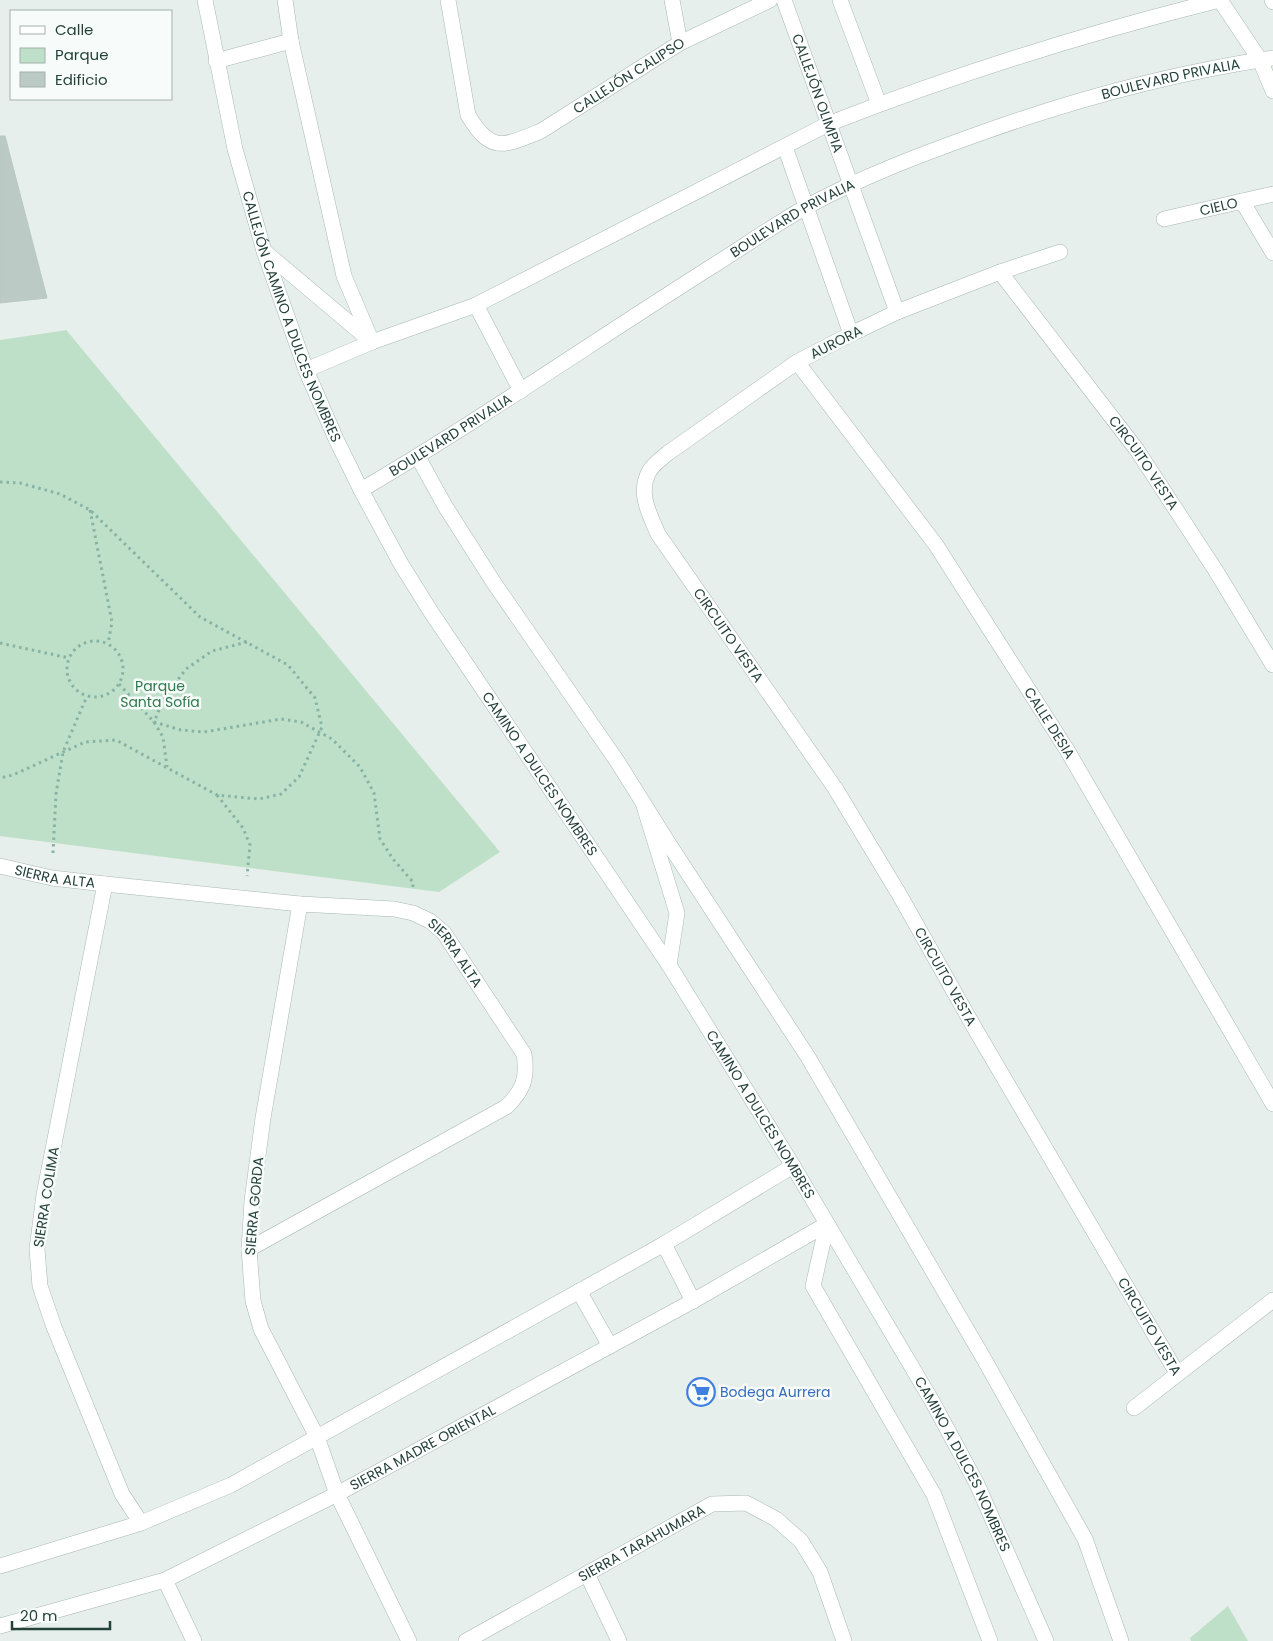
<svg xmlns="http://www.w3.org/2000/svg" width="1273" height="1641" viewBox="0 0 1273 1641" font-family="Poppins,sans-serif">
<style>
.green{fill:#bfe0c8}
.building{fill:#bbcac4;stroke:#b8c9c2}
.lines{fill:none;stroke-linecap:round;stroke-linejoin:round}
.minor-casing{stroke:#a8b8b2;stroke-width:16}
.secondary-casing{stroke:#a4bbb3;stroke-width:16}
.path{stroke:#86b3a5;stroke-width:3;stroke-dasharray:2.5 4;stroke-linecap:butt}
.minor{stroke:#fff;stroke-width:15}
.secondary{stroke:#fff;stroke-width:15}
.labels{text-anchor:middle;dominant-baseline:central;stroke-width:5;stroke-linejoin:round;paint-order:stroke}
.street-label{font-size:14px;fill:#24423a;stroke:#f7fbf9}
.park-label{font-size:14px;fill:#2d7a4b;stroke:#f7fbf9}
.shop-label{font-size:14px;fill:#366cbe;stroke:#f7fbf9;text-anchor:start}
</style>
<rect width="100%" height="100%" fill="#e6efeb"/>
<path class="green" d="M67 330V331L500 852 439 892 0 836V340Z
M1228 1606 1248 1641H1191L1190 1638Z"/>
<path class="building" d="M0 136H5L47 298 0 303Z"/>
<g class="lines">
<defs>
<g id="minor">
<path d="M285 0 291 41 344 276 372 342"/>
<path id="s1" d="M448 0 468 115C491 154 504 146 541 131L680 43 770 0"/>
<path d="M672 0 680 43"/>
<path id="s2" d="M784 0 897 312"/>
<path d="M840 0 879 104"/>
<path d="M1220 0 1260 60 1273 91"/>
<path d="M1272 0 1273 2"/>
<path d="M216 61 291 41"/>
<path d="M785 147 851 334"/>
<path d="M1242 201 1273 253"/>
<path id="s3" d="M1164 219 1273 194"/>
<path id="s4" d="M1060 252 1000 272 897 312 851 334 797 362 668 453C662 458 654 464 650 470 637 492 649 513 658 534L835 788 899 894 974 1027 1177 1373"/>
<path id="s5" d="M1000 272 1137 450 1216 571 1273 665"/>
<path d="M476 305 521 391"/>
<path id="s6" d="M797 362 936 545 1067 750 1273 1104"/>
<path d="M306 370 372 342 476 305 828 124C956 74 1087 33 1220 0"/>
<path d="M418 457 445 506 494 583 617 761 667 841 808 1057 984 1359 1085 1539 1121 1641"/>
<path id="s7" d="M361 490C480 420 594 341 711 267 743 247 774 225 806 207 861 177 922 154 981 133 1076 99 1173 73 1273 58"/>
<path id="s8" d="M0 866 52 878 105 884 300 904 394 909 413 913 430 921 444 933 524 1054C528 1078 523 1091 506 1107L249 1249"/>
<path d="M105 884 44 1195 37 1249 40 1286 54 1327 122 1494 141 1523"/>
<path d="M300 904 263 1118 252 1201 249 1249 253 1301 261 1329 317 1437 337 1494 409 1641"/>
<path d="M827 1224 813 1286 934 1495 990 1641"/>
<path d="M664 1244 693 1301"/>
<path d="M579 1291 610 1346"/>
<path d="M1134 1408 1273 1300"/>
<path d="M0 1566 141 1523 231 1485 664 1244 793 1166"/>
<path d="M587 1574 619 1641"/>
<path d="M165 1580 194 1641"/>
<path id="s9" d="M0 1626 165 1580 337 1494 693 1301 827 1224"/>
<path id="s10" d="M466 1641 712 1504 746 1503 776 1519 801 1541 820 1572 844 1641"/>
</g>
<g id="secondary">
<path id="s11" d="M205 0 235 149 264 251 306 370 336 439 361 490 401 564 431 612 669 965 793 1166 932 1401 977 1484 1046 1641"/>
<path d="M264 251 372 342"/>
<path d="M644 806 677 913 669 965"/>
</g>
</defs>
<use href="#minor" class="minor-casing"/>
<use href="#secondary" class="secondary-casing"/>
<path class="path" d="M0 482 20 483 60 494 90 510 200 617 288 665 315 698 322 727 299 777 281 794 259 799 217 795 116 740 85 742 13 775 0 778
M90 510 112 622 108 644
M67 669a28 28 0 1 1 56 0a28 28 0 1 1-56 0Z
M247 642 212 651 186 669 164 698 154 722 181 730 204 732 281 719 301 722 332 739 360 767 374 793 380 839 393 859 413 882V889
M0 643 69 658
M119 684 154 722 163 737 167 767
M217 795 243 828 250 845 247 876
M53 853 56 794 63 752 87 696"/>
<use href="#minor" class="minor"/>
<use href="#secondary" class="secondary"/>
</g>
<defs>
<symbol id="supermarket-ring" viewBox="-11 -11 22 22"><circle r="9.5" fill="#f7fbf9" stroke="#3f7fe0" stroke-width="1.5"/><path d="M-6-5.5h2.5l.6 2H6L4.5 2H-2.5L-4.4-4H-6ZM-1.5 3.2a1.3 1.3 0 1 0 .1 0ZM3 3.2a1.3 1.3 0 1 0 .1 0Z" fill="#3f7fe0"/></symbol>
</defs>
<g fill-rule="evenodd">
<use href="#supermarket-ring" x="685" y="1376" width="32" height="32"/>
</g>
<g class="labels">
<g class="street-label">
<text stroke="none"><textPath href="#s1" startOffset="308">CALLEJÓN CALIPSO</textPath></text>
<text stroke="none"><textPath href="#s7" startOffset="915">BOULEVARD PRIVALIA</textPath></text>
<text stroke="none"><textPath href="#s2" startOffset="99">CALLEJÓN OLIMPIA</textPath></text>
<text stroke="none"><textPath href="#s3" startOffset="56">CIELO</textPath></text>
<text stroke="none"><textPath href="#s7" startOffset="510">BOULEVARD PRIVALIA</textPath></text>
<text stroke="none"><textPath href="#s11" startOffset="329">CALLEJÓN CAMINO A DULCES NOMBRES</textPath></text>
<text transform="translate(836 342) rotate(-27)">AURORA</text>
<text stroke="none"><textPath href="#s7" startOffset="105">BOULEVARD PRIVALIA</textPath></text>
<text stroke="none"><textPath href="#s5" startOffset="239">CIRCUITO VESTA</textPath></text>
<text stroke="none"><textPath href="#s4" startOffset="659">CIRCUITO VESTA</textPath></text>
<text stroke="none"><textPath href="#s6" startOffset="441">CALLE DESIA</textPath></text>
<text stroke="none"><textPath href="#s11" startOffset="852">CAMINO A DULCES NOMBRES</textPath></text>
<text stroke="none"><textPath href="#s8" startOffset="56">SIERRA ALTA</textPath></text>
<text stroke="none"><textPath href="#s8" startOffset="476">SIERRA ALTA</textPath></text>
<text stroke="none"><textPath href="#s4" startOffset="1064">CIRCUITO VESTA</textPath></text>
<text stroke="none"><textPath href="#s11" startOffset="1258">CAMINO A DULCES NOMBRES</textPath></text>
<text transform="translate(46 1197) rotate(-81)">SIERRA COLIMA</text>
<text transform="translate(254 1206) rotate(-85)">SIERRA GORDA</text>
<text stroke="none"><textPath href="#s4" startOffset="1469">CIRCUITO VESTA</textPath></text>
<text stroke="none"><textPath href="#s9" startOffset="461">SIERRA MADRE ORIENTAL</textPath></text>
<text stroke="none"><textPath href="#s11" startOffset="1662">CAMINO A DULCES NOMBRES</textPath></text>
<text stroke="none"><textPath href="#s10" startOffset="201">SIERRA TARAHUMARA</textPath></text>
</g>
<g class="park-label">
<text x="160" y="686">Parque<tspan x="160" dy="16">Santa Sofía</tspan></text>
</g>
<g class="shop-label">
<text x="720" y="1392">Bodega Aurrera</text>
</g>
</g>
<rect x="10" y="10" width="162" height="90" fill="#f7fbf9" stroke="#a3b1ad"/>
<rect x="20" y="26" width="25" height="8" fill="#ffffff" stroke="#a3b1ad"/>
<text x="55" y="35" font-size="15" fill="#24423a">Calle</text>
<rect x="20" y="48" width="25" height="15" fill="#bfe0c8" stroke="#a3b1ad"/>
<text x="55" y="60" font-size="15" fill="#24423a">Parque</text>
<rect x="20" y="72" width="25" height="15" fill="#bbcac4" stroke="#a3b1ad"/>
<text x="55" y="85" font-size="15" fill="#24423a">Edificio</text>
<path d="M12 1621v8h98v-8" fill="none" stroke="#24423a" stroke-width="2.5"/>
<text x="20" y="1621" font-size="15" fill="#24423a" stroke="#f7fbf9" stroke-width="4" paint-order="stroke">20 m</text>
</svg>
